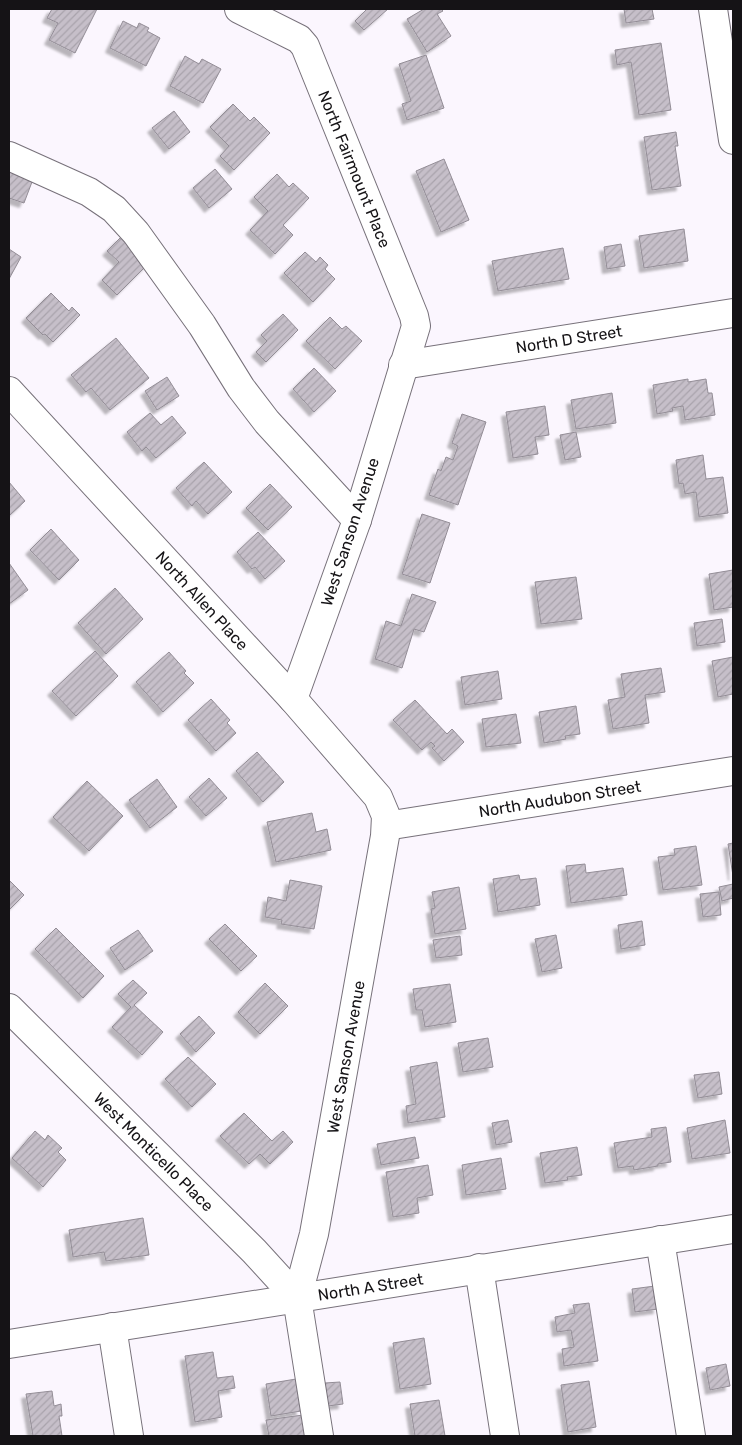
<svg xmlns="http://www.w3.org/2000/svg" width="742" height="1445" viewBox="0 0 742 1445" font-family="Rubik,sans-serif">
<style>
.building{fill:url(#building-hatch);stroke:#938d96;filter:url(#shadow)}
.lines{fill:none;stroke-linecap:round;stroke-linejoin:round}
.minor-casing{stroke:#77717a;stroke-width:30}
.minor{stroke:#fff;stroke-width:28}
.labels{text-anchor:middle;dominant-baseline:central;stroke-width:5;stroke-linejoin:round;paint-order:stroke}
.street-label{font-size:16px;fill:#151316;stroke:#fff}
</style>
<defs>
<pattern id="building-hatch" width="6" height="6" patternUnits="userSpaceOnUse" patternTransform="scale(1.25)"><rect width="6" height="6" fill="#c6bfc9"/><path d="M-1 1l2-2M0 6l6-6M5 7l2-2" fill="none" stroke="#a9a3ac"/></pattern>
<filter id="shadow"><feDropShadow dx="-4.5" dy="4.5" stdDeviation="1" flood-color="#0004"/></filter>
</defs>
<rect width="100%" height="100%" fill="#fbf6fe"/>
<path class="building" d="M52 9H97L75 53 49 40 58 23 47 18Z
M367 9H388L364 30 355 21Z
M424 9H441L443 11 437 14 451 36 427 52 407 19Z
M624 9H652L654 19 626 23Z
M123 21 137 28 139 23 149 28 147 31 160 38 146 66 110 48Z
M661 43 671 110 639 115 631 62 617 65 615 50Z
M426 55 444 108 407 120 402 104 411 101 399 64Z
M185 56 199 64 202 59 221 69 203 103 170 86Z
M233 104 250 121 254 117 270 133 234 170 220 156 229 146 210 127Z
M174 111 190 132 169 149 152 128Z
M676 132 678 146H675L681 186 652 190 644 137Z
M444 159 469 220 441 232 416 171Z
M9 164 35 174 24 203 9 198Z
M215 169 232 189 209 208 193 188Z
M277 174 289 187 293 183 309 198 283 225 293 235 275 254 250 230 268 211 254 197Z
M684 229 688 261 644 268 639 236Z
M121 237 148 264 117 295 102 280 119 262 107 251Z
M621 244 625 266 607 269 604 247Z
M563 248 569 279 498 291 492 261Z
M9 249 21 257 9 279Z
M305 252 316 262 320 257 328 265 325 269 335 279 313 302 284 273Z
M51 293 69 311 72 307 80 315 53 342 45 334 43 335 26 318Z
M283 314 298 330 266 362 256 352 267 341 261 335Z
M330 317 342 329 346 326 362 341 335 369 306 341Z
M116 338 149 378 110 410 91 388 86 392 71 375Z
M314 368 336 391 314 412 293 389Z
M167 377 179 396 157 410 145 391Z
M688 379V382L706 379 708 393H712L715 415 685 420 683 406 672 408 673 411 657 414 653 385Z
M612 393 616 423 576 429 571 400Z
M545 406 549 435 535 437 538 454 513 458 506 412Z
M150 413 161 425 172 416 186 433 156 458 146 447 142 451 127 432Z
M462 414 486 422 458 505 429 495 438 469 441 471 446 457 453 460 458 446 452 443Z
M576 432 581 457 565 460 560 435Z
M703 455 706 479 723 477 728 513 699 517 696 492 685 494 683 483 679 484 676 460Z
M204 462 232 492 208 514 196 501 192 506 176 488Z
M9 482 25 501 9 516Z
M270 484 292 507 268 530 246 508Z
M422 514 450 523 430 583 402 574Z
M51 529 79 560 59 580 30 550Z
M258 532 285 561 265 579 255 567 252 569 237 552Z
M9 563 28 590 9 604Z
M733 570V607L714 610 709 574Z
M576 577 582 619 541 624 535 582Z
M115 588 143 619 106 654 78 623Z
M412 594 436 602 424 632 414 629 402 668 375 659 386 621 401 626Z
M722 619 725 642 697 646 694 623Z
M95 651 118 676 76 716 52 691Z
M169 652 186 671 184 673 194 683 163 712 136 682Z
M733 657V694L718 697 712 661Z
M661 668 665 692 645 695 649 723 613 729 608 700 625 697 621 674Z
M498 671 502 699 465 705 461 677Z
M211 699 230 720 227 723 236 733 216 751 188 720Z
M415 700 447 734 452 729 464 742 444 761 432 748 435 746 431 742 422 750 393 720Z
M576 706 580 734 565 736 566 739 544 743 539 712Z
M516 714 521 743 486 747 482 719Z
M257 752 284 782 263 802 236 771Z
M209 778 227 798 206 816 189 797Z
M157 779 177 807 150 828 129 800Z
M87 781 123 816 89 851 53 817Z
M312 813 316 832 327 829 331 850 276 862 267 822Z
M733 843V876L728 844Z
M696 846 702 885 663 890 658 857 675 855 674 849Z
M585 864 586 873 623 868 627 895 571 903 566 866Z
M519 875 520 880 536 878 540 905 498 912 493 879Z
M9 880 24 895 9 910Z
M290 880 322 886 314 929 281 924 282 920 265 917 268 897 286 901Z
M733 884V898L722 901 719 887Z
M459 887 466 929 435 934 431 909 435 908 432 892Z
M719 892 721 915 703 917 700 894Z
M642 921 645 945 621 949 618 925Z
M225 924 257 956 241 971 209 939Z
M56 928 104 976 83 998 35 949Z
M138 930 153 951 125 970 110 948Z
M556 935 562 968 542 972 535 939Z
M460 936 462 955 436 958 433 940Z
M133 980 147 993 134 1005 163 1032 142 1055 112 1027 131 1007 118 994Z
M265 983 288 1006 260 1034 238 1012Z
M450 984 456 1022 425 1027 422 1010H416L413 989Z
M199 1016 215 1033 196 1052 180 1034Z
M488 1038 493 1067 463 1072 458 1043Z
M188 1057 216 1084 192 1107 165 1079Z
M437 1062 445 1117 408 1123 406 1106 416 1104 410 1067Z
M719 1072 722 1094 698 1098 694 1075Z
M244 1113 272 1141 283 1131 293 1142 270 1164 260 1154 249 1164 220 1136Z
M508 1120 512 1142 496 1145 492 1123Z
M725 1120 730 1153 692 1159 687 1128Z
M666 1127 671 1162 658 1164V1166L634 1170 633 1166 618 1168 614 1143 652 1137 651 1129Z
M35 1131 45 1140 48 1135 62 1148 58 1152 66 1160 43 1187 12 1158Z
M415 1137 419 1158 381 1165 377 1144Z
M577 1147 582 1175 567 1177 568 1180 545 1183 540 1153Z
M501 1158 506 1189 466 1195 462 1165Z
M428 1165 433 1195 417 1198 419 1213 393 1217 386 1172Z
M143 1218 149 1255 106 1261 104 1252 73 1257 69 1230Z
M655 1286 658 1309 635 1312 632 1289Z
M589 1303 598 1361 564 1366 562 1349 574 1347 571 1330 557 1332 555 1317 575 1313 573 1305Z
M424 1338 431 1384 400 1389 393 1343Z
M213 1352 217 1378 233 1376 235 1388 218 1391 222 1417 195 1422 185 1356Z
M726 1364 730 1386 710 1390 706 1368Z
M296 1379 301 1411 271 1416 266 1384Z
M589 1381 596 1427 568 1432 561 1385Z
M340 1382 343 1404 328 1406 325 1383Z
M52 1391 54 1406 61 1404 62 1416H59L62 1436H33L26 1394Z
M439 1400 445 1436H415L410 1404Z
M303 1415 307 1436H269L266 1420Z"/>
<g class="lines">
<defs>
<g id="minor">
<path id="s1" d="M239 9 299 39 305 46 414 316 416 326 357 520 293 699"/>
<path d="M713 9 733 140"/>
<path d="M9 156 89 192 114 209 136 233 202 325 241 388 267 422 357 520"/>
<path id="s2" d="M403 365 733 313"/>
<path id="s3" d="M9 391 293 699 378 797 386 816 385 836 314 1234 297 1298 319 1436"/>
<path id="s4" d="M386 826 733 771"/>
<path id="s5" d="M9 1008 254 1251 297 1298"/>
<path d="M660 1240 691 1436"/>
<path d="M479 1268 505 1436"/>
<path d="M112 1327 129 1436"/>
<path id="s6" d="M9 1344 733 1229"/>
</g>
</defs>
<use href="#minor" class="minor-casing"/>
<use href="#minor" class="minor"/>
</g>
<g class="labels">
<g class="street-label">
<text stroke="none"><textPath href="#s1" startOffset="209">North Fairmount Place</textPath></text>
<text stroke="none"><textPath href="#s2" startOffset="168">North D Street</textPath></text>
<text transform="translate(350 532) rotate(-72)">West Sanson Avenue</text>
<text stroke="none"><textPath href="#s3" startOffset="285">North Allen Place</textPath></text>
<text stroke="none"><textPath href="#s4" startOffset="176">North Audubon Street</textPath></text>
<text transform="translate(346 1057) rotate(-80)">West Sanson Avenue</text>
<text stroke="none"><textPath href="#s5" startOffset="204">West Monticello Place</textPath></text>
<text stroke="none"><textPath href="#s6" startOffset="366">North A Street</textPath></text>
</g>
</g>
<rect width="742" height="1445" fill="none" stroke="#151316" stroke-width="20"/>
</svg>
